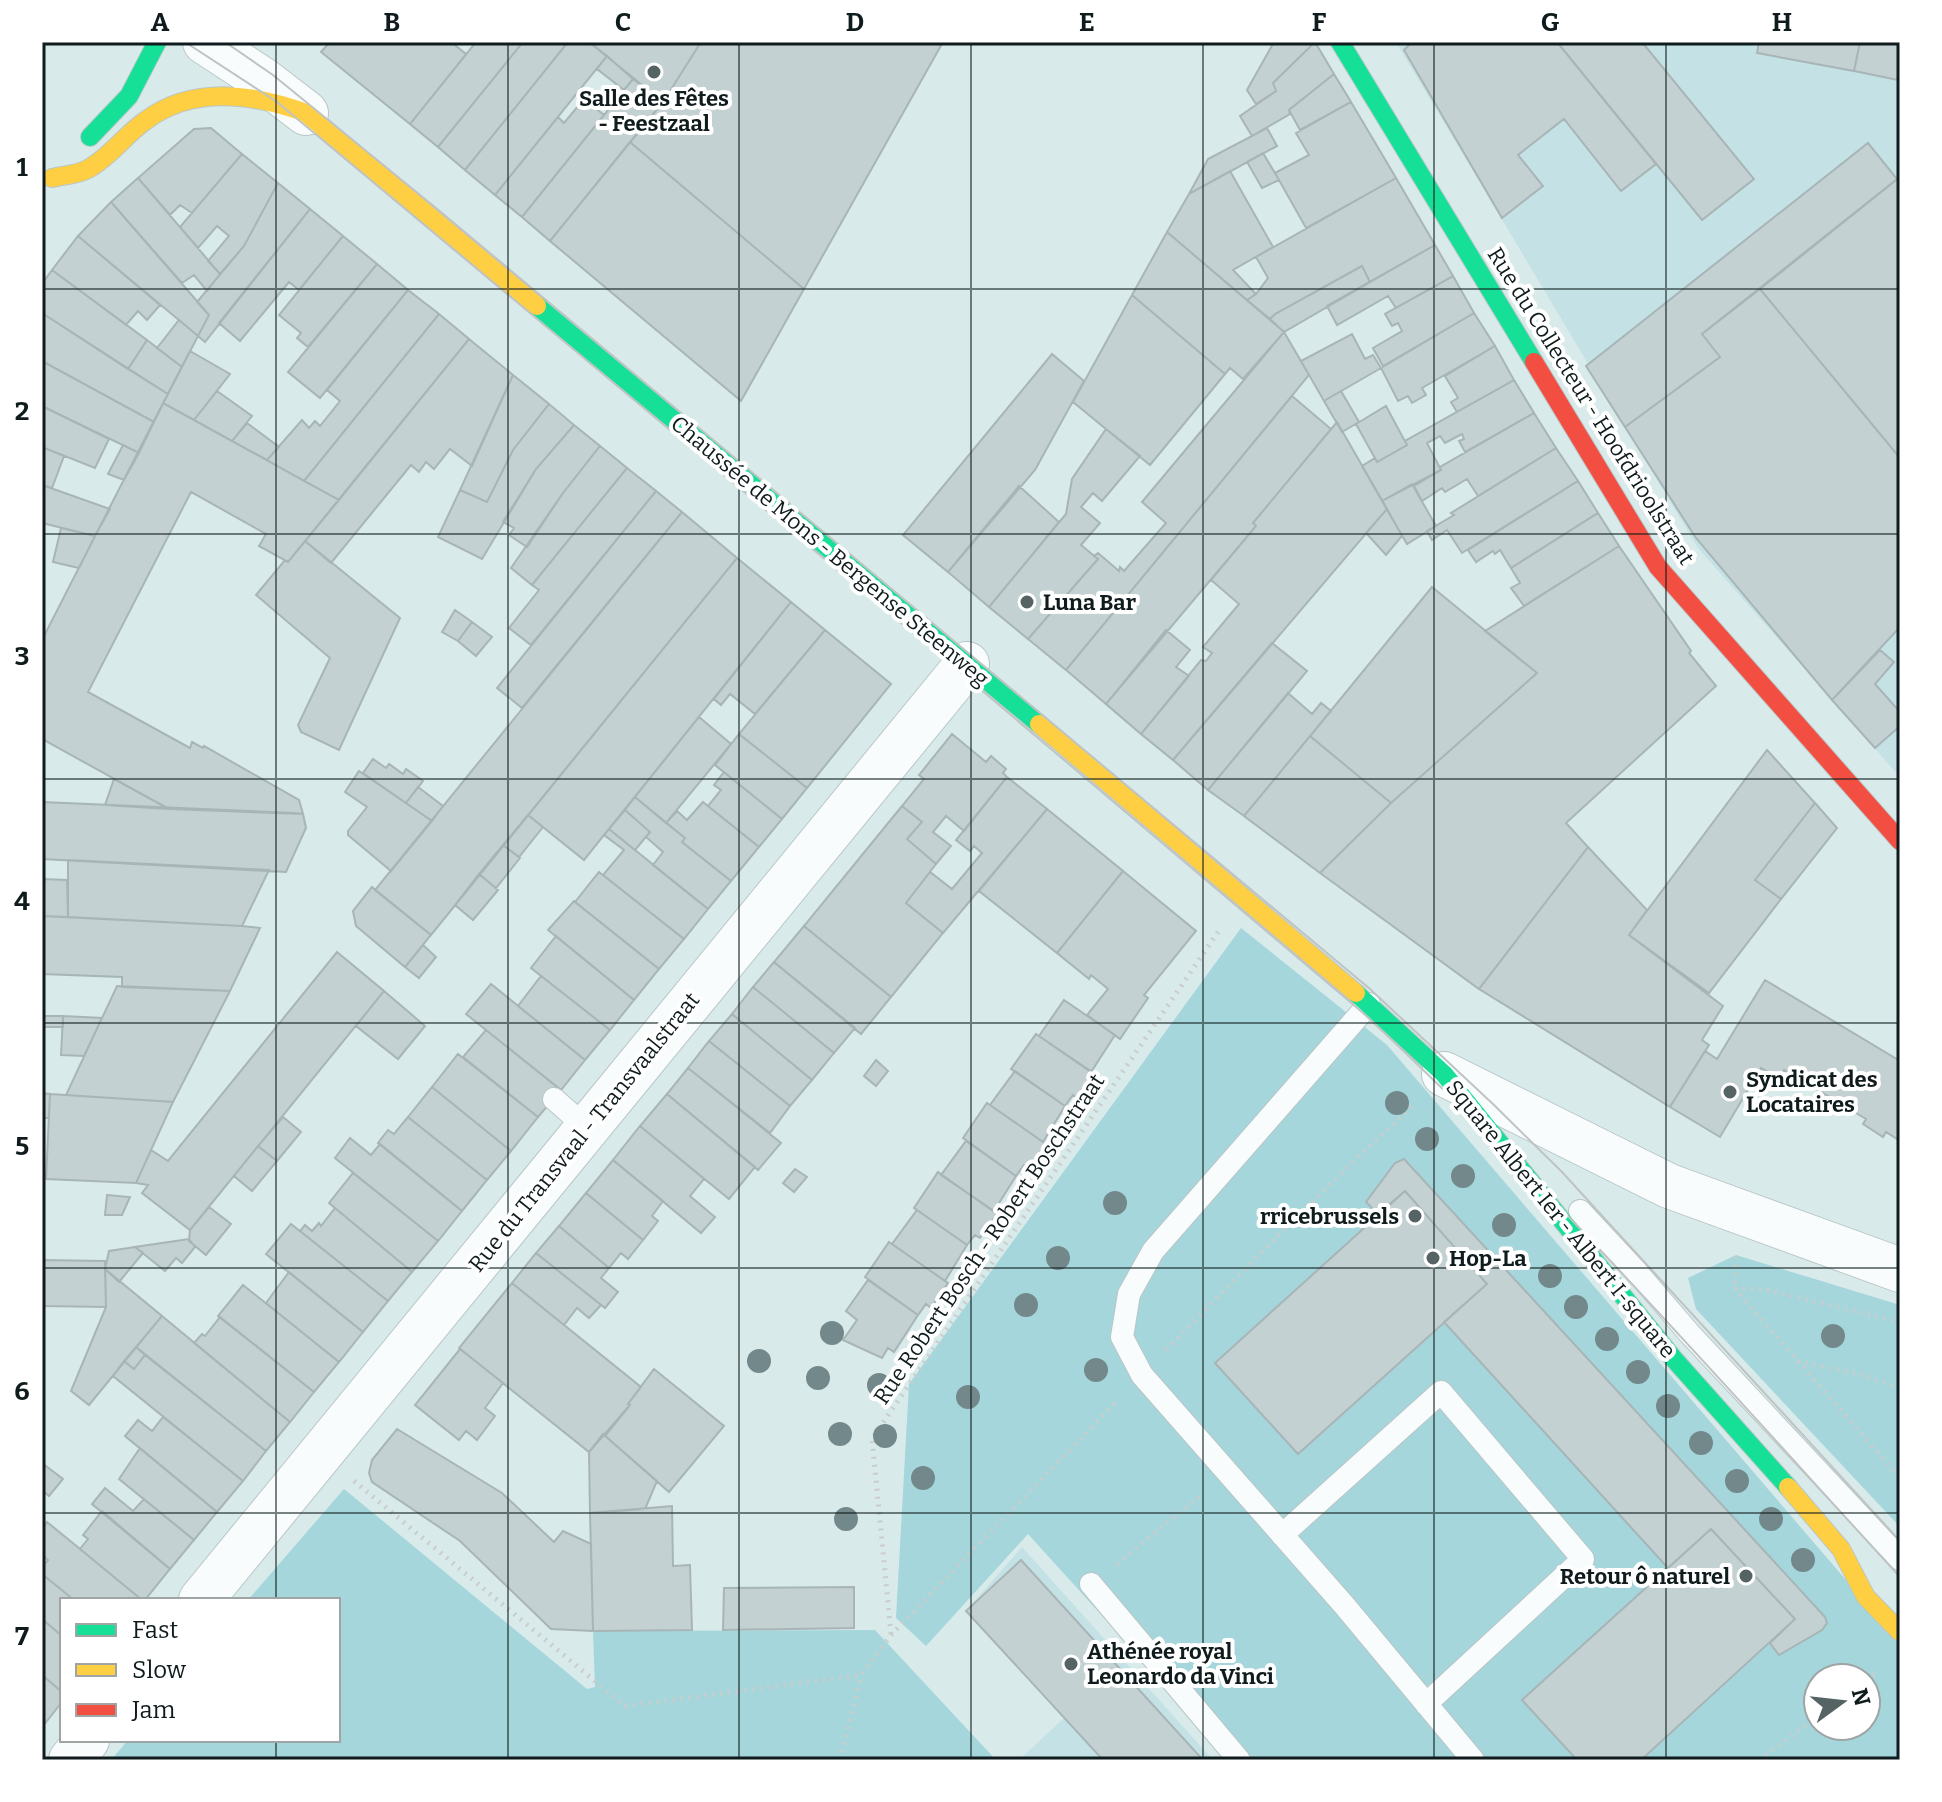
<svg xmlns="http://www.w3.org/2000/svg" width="1942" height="1802" viewBox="0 0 1942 1802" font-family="Bitter,serif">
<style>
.built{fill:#c4e2e5}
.green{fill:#a4d6db;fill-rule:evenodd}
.building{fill:#c4d1d2;stroke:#a8b5b7;stroke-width:2}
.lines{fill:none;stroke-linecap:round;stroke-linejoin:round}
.lane-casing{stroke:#b9c6c7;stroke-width:24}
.street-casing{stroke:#b9c6c7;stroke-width:46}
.fast-casing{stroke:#b9c6c7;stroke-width:20}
.slow-casing{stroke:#b9c6c7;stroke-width:20}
.jam-casing{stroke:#b9c6c7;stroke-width:20}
.path{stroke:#c9cdcd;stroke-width:5;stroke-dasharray:2 6;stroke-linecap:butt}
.lane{stroke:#f9fcfc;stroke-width:22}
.street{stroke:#f9fcfc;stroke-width:44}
.fast{stroke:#16e098;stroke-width:18}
.slow{stroke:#ffcf43;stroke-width:18}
.jam{stroke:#f24e42;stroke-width:18}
.tram{stroke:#bfc3c3;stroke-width:2}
.tree{fill:#73888a}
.grid{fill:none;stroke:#0f1b1c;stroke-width:2;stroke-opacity:0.55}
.poi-dot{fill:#566364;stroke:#fff;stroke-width:3}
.labels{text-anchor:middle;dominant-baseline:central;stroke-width:8;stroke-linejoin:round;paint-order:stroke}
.poi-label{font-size:22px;font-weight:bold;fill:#0f1b1c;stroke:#fff;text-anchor:start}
.street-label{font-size:22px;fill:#0f1b1c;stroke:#fff}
.neatline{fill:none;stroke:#0f1b1c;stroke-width:3}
.grid-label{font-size:26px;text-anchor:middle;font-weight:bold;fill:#0f1b1c}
</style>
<rect width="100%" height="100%" fill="#d9eaeb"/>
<path class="built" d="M1396 42H1900V777L1698 548Z
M1022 1547 1213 1760H1019L1065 1717 966 1611Z"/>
<path class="green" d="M1241 928 1387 1045 1900 1643V1760H1233L1028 1534 926 1646 896 1618 909 1384ZM1818 1678H1866V1726H1818Z
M1736 1255 1900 1305V1527L1696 1309 1688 1278Z
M344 1489 587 1689 595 1687 593 1631 875 1630 996 1760H111L128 1740H338V1600H248Z"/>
<path class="building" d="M330 42H451L466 54 410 124 321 52Z
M476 42H523L438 147 410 124Z
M523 42H568L465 170 438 147Z
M568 42H589L607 56 495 195 465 170Z
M589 42H701L663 102Z
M701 42H943L804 289 630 142 663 102Z
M1274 42H1315L1273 83 1276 91 1256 104 1247 90Z
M1315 42 1334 74 1289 110 1290 114 1252 136 1240 116 1276 91 1273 83Z
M1412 42H1557L1656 164 1621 191 1564 119 1518 155 1543 186 1502 218 1404 50Z
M1557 42H1642L1754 179 1702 220Z
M1759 42H1860L1854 71 1757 53Z
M1860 42H1900L1898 80 1854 71Z
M607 56 633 79 624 90 597 69Z
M1334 74 1351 102 1300 130 1289 110Z
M633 79 663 102 550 241 522 217Z
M584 99 604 115 522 217 495 195 558 117 564 123Z
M1351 102 1396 178 1306 228 1275 173 1309 155 1296 133Z
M211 128 242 154 192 213 180 205 170 215 138 178 194 129Z
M1267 128 1277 146 1189 194 1208 159Z
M630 142 804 289 741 401 550 241Z
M1868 143 1897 179 1702 334 1720 357 1625 427 1586 366Z
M1263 153 1279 180 1262 188 1247 162Z
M242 154 278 183 244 246 220 274 208 261 229 236 217 226 198 248 180 227Z
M1230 171 1273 247 1233 270 1256 294 1247 300 1167 232 1189 194Z
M1900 177V458L1760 289Z
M138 178 220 274 207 291 194 275 182 283 111 202Z
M1396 178 1435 245 1370 282 1362 266 1275 314 1270 319 1247 300 1256 294 1268 278 1256 257Z
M278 183 310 209 205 342 198 336 209 315 197 302 244 246Z
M111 202 209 315 198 336 78 236Z
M310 209 343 236 299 290 289 282 240 341 219 323Z
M1167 232 1284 332 1243 379 1230 368 1225 374 1132 295Z
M78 236 160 305 147 320 138 311 126 325 52 270Z
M343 236 377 264 308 347 297 338 301 333 279 315Z
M1435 245 1453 276 1396 308 1388 296 1337 325 1327 306Z
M377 264 408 290 320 398 288 372Z
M1362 266 1370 282 1284 332 1270 319 1275 314Z
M52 270 147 340 128 369 42 313V284Z
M1453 276 1474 313 1383 366 1373 348 1402 331 1398 323 1392 326 1385 314Z
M1760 289 1900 458V627L1832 700 1696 538 1625 427 1720 357 1702 334Z
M408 290 439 314 304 481 267 460 302 420 309 428 315 421 320 426 340 401 327 390Z
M1132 295 1225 374 1150 465 1073 402Z
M42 313 168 394 154 422 42 361Z
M1474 313 1495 346 1422 388 1426 395 1412 403 1408 396 1398 401 1381 368Z
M439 314 469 339 339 500 304 481Z
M179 320 198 336 182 367 157 348Z
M1284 332 1309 375 1066 670 1028 639 1098 559 1094 556 1098 553 1119 571 1120 567 1124 571 1166 523 1142 502Z
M1352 334 1365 359 1373 355 1381 368 1324 401 1301 361Z
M469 339 513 375 472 466 450 449 434 469 426 462 419 472 411 465 331 563 305 541Z
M147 340 182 367 168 394 128 369Z
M1495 346 1514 380 1457 412 1451 402 1458 398 1445 376Z
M190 351 230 374 194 420 163 403Z
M1052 354 1084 381 1035 470 948 572 903 535Z
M42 361 154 422 139 453 42 406Z
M513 375 549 404 513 450 487 502 460 490Z
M1514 380 1534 413 1465 452 1459 441 1464 439 1462 434 1445 443 1440 436 1427 443 1441 470 1382 501 1362 466 1375 458 1377 462 1407 445 1405 441Z
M217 391 252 416 232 441 194 420Z
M1341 391 1359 422 1342 432 1324 401Z
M1292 396 1331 429 1253 523 1256 526 1106 704 1066 670Z
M163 403 339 500 288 562 259 546 266 534 191 492 88 692 190 748 192 742 203 748 204 746 299 800 303 814 169 809 42 739V640Z
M549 404 574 425 536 469 482 559 438 537 460 490 487 502 513 450Z
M42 406 109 439 95 468 42 447Z
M1386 406 1407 445 1377 462 1356 424Z
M1534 413 1556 448 1478 496 1467 479 1445 492 1442 488 1422 501 1414 486 1441 470 1440 467Z
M1337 422 1387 509 1173 760 1141 734 1201 660 1206 661 1212 653 1203 647 1239 604 1211 580 1256 526 1253 523Z
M247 423 279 447 267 460 232 441Z
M574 425 600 446 563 493 527 547 509 535 514 528 503 522 536 469Z
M1106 429 1140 456 1102 501 1093 493 1081 507 1100 523 1081 545 1098 559 1028 639 989 607 1066 514 1072 479Z
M123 445 139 453 124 480 108 474Z
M600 446 627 468 532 585 511 568 563 493Z
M42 447 64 456 52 488 42 485Z
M1556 448 1578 481 1462 553 1447 530 1432 540 1427 531 1454 515 1451 513Z
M627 468 656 491 531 645 509 628 539 590 532 585Z
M1578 481 1598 513 1511 568 1500 550 1495 554 1493 551 1476 562 1468 550Z
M1412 484 1436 526 1407 544 1382 501Z
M42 485 110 509 95 536 42 523Z
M1019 486 1059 522 989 607 948 572Z
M656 491 682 512 522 708 497 688Z
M1387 509 1402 536 1386 555 1366 533Z
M682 512 737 558 431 935 375 890Z
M1598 513 1619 546 1524 606 1511 588 1520 583 1511 568Z
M61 528 95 536 79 568 53 562Z
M305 541 400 618 339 750 301 732 298 725 330 658 256 595 285 560 288 562Z
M1619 546 1691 651 1689 653 1716 686 1566 823 1588 847 1479 989 1320 873 1391 803 1537 673 1485 631Z
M737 558 791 602 584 860 528 815Z
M1432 587 1537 673 1391 803 1310 736Z
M791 602 825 630 755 714 730 694 721 705 714 699Z
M455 610 472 622 458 641 442 632Z
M472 622 492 637 476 656 458 641Z
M825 630 891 684 807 788 739 734Z
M1166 630 1190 650 1176 667 1189 676 1141 734 1106 704Z
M1272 643 1307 671 1208 790 1173 760Z
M1880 650 1894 662 1875 684 1900 712V726L1875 748 1832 700Z
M1288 693 1312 714 1321 703 1331 711 1244 816 1208 790Z
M699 717 731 744 666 823 635 797Z
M739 734 807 788 782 819 715 765Z
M952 734 986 762 991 756 1006 769 1003 773 1007 777 964 831 946 816 933 832 951 846 936 864 907 839 922 822 902 806 924 779 919 775Z
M1310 736 1391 803 1320 873 1244 816Z
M1767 750 1815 803 1755 880 1781 899 1709 993 1629 935Z
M373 759 386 768 389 764 403 774 406 769 423 781 406 803 363 773Z
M359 771 432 821 391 871 348 835V831L367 807 345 792Z
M724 772 782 819 759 847 708 806 721 790 714 785Z
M1007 777 1047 809 943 933 906 903 930 872 952 889 982 853 974 846 970 851 956 840Z
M114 779 169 809 105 805Z
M418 787 443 806 432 821 406 803Z
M635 797 685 838 682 842 731 881 708 909 653 865 663 852 646 837 650 832 625 810Z
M42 802 294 813 303 814 306 828 286 872 42 859Z
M703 802 759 847 731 881 682 842 685 838 666 823 677 811 687 820Z
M1815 803 1837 828 1781 899 1755 880Z
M902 806 922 822 907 839 936 864 906 903 943 933 891 997 804 926Z
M1047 809 1123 871 1057 953 979 891Z
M625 810 650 832 635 850 609 829Z
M528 815 543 827 519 857 503 845Z
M609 829 708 909 684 939 603 875 624 850 604 835Z
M503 845 520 858 496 888 479 874Z
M1588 847 1647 910 1629 935 1723 1006 1702 1040 1709 1045 1670 1107 1479 989Z
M68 860 269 870 242 926 68 917Z
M1123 871 1196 931 1144 995 1148 998 1120 1039 1087 1015 1108 989 1091 975 1089 979 1057 953Z
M599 872 684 939 659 969 575 902Z
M479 874 498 890 473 920 455 905Z
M42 879 67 880 68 917 42 916Z
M372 887 431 935 405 967 356 926 353 911Z
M574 901 659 969 634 1000 548 930Z
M42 916 242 926 260 928 230 991 122 987V977L42 974Z
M804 926 891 997 861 1034 774 962Z
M556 936 634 1000 610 1030 531 968Z
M423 945 436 957 419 978 405 967Z
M337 952 384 991 190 1230 142 1193 148 1185 136 1183 151 1150 168 1161Z
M774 962 855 1028 834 1053 753 987Z
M541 976 610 1030 585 1060 518 1006Z
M1765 980 1900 1061V1141L1886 1132 1883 1137 1863 1124 1866 1119 1784 1070 1779 1079 1761 1068 1720 1137 1670 1107 1705 1051 1717 1059Z
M491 984 585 1060 561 1090 466 1014Z
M117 986 230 991 173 1102 66 1095Z
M753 987 834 1053 812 1080 732 1014Z
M384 991 425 1026 398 1059 356 1026Z
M1064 1000 1115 1035 1091 1072 1039 1036Z
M732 1014 812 1080 790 1106 709 1041Z
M42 1016H63V1027H42Z
M63 1016 102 1018 84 1056 61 1055Z
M486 1030 561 1090 538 1117 463 1057Z
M1036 1034 1095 1074 1078 1099 1073 1095 1065 1106 1011 1069Z
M709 1041 790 1106 770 1133 688 1068Z
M458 1054 538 1117 511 1151 432 1087Z
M876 1060 888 1071 876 1086 864 1076Z
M688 1068 781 1143 758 1170 667 1094Z
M1015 1071 1065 1106 1043 1142 990 1105Z
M432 1087 511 1151 487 1180 408 1117Z
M42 1093 50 1094 49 1118H42Z
M50 1094 173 1102 136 1183 46 1179Z
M667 1094 755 1167 729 1199 640 1126Z
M987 1103 1046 1144 1029 1169 1024 1165 1016 1176 963 1138Z
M283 1117 301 1132 277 1161 258 1146Z
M408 1117 487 1180 462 1211 378 1143 388 1130 394 1134Z
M640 1126 704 1179 690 1196 715 1217 701 1233 613 1160Z
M350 1138 371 1155 380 1144 462 1211 438 1241 335 1158Z
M966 1141 1016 1176 994 1211 941 1175Z
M258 1146 277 1161 252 1191 234 1176Z
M1404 1159 1825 1617 1827 1623 1822 1630 1779 1655 1770 1643 1795 1619 1711 1529 1668 1568 1444 1322 1487 1284 1405 1191 1378 1214 1366 1202 1395 1163Z
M613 1160 663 1201 652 1216 658 1221 643 1240 586 1193Z
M795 1169 807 1177 794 1192 783 1183Z
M938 1172 997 1214 980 1238 975 1235 967 1245 914 1208Z
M353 1173 438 1241 412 1272 329 1203Z
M1405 1191 1487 1284 1298 1454 1215 1363Z
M586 1193 643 1240 628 1259 621 1253 609 1268 559 1226Z
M107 1195 130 1197 122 1215H105Z
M209 1207 231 1224 206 1255 189 1241 190 1230Z
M335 1208 412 1272 388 1301 300 1231 305 1225 312 1231 319 1223 321 1226Z
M917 1210 967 1245 945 1281 892 1244Z
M291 1224 388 1301 363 1332 266 1254Z
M559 1226 609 1268 601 1278 618 1292 605 1308 536 1253Z
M189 1239 195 1247 182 1263 176 1258 165 1271 135 1247Z
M889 1242 948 1283 931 1308 926 1304 918 1315 865 1277Z
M135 1247 143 1253 119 1282 105 1269 109 1251Z
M536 1253 601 1305 589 1318 577 1308 564 1325 512 1283Z
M42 1260 105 1261 106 1307 42 1306Z
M105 1269 162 1316 89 1405 71 1391 106 1307Z
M289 1272 363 1332 339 1362 266 1303Z
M868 1280 918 1315 894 1352 888 1348 882 1358 843 1340 857 1320 846 1311Z
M512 1283 641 1387 628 1404 630 1405 589 1452 459 1348Z
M243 1285 339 1362 314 1392 218 1316Z
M162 1316 290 1422 266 1451 136 1347Z
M220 1317 314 1392 290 1422 194 1343 202 1334 205 1336Z
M136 1347 145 1355 134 1369 124 1361Z
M460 1349 503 1383 485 1408 495 1416 477 1440 466 1431 459 1440 415 1405Z
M145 1355 266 1451 243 1481 113 1376 124 1361 134 1369Z
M654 1369 724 1426 669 1492 605 1436 630 1405 628 1404Z
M163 1417 243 1481 217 1512 125 1436 138 1420 152 1431Z
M397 1429 502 1493 554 1542 563 1531 591 1544 593 1631 551 1629 460 1541 372 1482 369 1473 372 1460Z
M603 1434 657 1481 645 1509 590 1513 589 1452Z
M140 1448 217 1512 194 1540 119 1479Z
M42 1463 63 1479 49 1496 42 1490Z
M105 1488 133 1511 144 1499 194 1540 170 1569 92 1504Z
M672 1506 673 1566 690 1565 692 1630 593 1631 590 1513Z
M102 1511 170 1569 145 1600H142L80 1549 88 1539 83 1535Z
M47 1522 74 1544 142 1600H74L42 1574V1567L48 1560 42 1555V1529Z
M1711 1529 1795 1619 1641 1760H1577L1522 1700Z
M1021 1560 1203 1760H1103L966 1611Z
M42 1574 74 1600H62V1636L42 1619Z
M854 1587V1628L723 1630 724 1588Z
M42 1619 62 1636V1692L42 1675Z
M42 1675 62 1692V1702L43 1726Z"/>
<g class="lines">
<defs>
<path id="lane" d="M1369 1004 1153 1251 1129 1294 1122 1337 1142 1375 1344 1605 1473 1760
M554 1099 587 1128
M1580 1211 1635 1270 1689 1333 1900 1559
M1282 1535 1441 1392 1583 1559 1426 1704
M1091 1584 1239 1760"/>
<path id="street" d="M205 42 263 80 306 113
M1444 1074 1669 1186 1900 1270
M201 1600 967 664
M71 1760 87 1740"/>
<path id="fast" d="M1340 42 1534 362
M90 137 129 96 157 42
M537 306 1039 724
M1356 993 1444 1074 1673 1358 1788 1487"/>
<path id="slow" d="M52 178C64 175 77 175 88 169 110 157 125 135 145 121 192 85 254 94 306 113L537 306
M1039 724 1356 993
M1788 1487 1841 1549 1866 1597 1900 1632"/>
<path id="jam" d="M1534 362 1658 567 1900 841"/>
</defs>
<use href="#lane" class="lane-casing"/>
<use href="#street" class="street-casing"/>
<use href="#fast" class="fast-casing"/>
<use href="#slow" class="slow-casing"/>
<use href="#jam" class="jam-casing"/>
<path class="path" d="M1736 1257 1734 1288 1900 1478
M1735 1288 1767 1290 1900 1322
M1166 1350 1301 1212 1412 1106
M1798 1361 1862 1375 1900 1388
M354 1481 625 1706 861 1675 891 1635 1118 1400
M1117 1564 1202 1494
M891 1634 872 1439 1218 932
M1866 1680 1879 1671
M840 1760 861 1676
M1759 1760 1818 1716"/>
<use href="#lane" class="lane"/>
<use href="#street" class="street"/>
<use href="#fast" class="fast"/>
<use href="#slow" class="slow"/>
<use href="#jam" class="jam"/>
<path class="tram" d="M185 42 277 102 960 672 1362 1012C1553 1189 1724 1385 1900 1577
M225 42 273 75 436 208 1370 989 1494 1105 1562 1172 1900 1541"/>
</g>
<g class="tree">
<circle cx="1397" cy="1103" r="12"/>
<circle cx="1427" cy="1139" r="12"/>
<circle cx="1463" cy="1176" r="12"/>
<circle cx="1115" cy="1203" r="12"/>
<circle cx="1504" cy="1225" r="12"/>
<circle cx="1058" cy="1258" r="12"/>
<circle cx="1550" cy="1276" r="12"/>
<circle cx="1026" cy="1305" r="12"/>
<circle cx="1576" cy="1307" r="12"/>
<circle cx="832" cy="1333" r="12"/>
<circle cx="1833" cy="1336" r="12"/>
<circle cx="1607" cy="1339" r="12"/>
<circle cx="759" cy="1361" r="12"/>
<circle cx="1096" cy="1370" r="12"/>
<circle cx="1638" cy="1372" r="12"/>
<circle cx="818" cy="1378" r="12"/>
<circle cx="879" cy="1385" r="12"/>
<circle cx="968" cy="1397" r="12"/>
<circle cx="1668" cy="1406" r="12"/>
<circle cx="840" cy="1434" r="12"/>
<circle cx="885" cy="1436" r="12"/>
<circle cx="1701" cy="1443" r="12"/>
<circle cx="923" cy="1478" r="12"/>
<circle cx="1737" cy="1481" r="12"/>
<circle cx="846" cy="1519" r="12"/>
<circle cx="1771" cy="1519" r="12"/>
<circle cx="1803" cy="1560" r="12"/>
</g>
<path class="grid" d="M276 42V1600M508 42V1760M739 42V1760M971 42V1760M1203 42V1760M1434 42V1760M1666 42V1760M42 289H1900M42 534H1900M42 779H1900M42 1023H1900M42 1268H1900M42 1513H1900M276 1740V1760"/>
<g class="poi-dot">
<circle cx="654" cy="72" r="8"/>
<circle cx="1027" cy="602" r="8"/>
<circle cx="1730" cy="1092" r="8"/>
<circle cx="1415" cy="1216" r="8"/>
<circle cx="1433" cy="1258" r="8"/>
<circle cx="1746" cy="1576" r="8"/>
<circle cx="1071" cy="1664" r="8"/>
</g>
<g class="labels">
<g class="poi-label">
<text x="654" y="98" text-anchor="middle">Salle des Fêtes<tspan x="654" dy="25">- Feestzaal</tspan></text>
<text x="1043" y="602">Luna Bar</text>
<text x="1746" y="1079">Syndicat des<tspan x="1746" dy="25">Locataires</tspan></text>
<text x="1399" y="1216" text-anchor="end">rricebrussels</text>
<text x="1449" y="1258">Hop-La</text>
<text x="1730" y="1576" text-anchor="end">Retour ô naturel</text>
<text x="1087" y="1651">Athénée royal<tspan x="1087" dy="25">Leonardo da Vinci</tspan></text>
</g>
<g class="street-label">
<text transform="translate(1591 406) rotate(58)">Rue du Collecteur - Hoofdrioolstraat</text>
<text transform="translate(830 551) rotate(40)">Chaussée de Mons - Bergense Steenweg</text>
<text transform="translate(584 1132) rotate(-51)">Rue du Transvaal - Transvaalstraat</text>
<text transform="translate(1561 1219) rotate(51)">Square Albert Ier - Albert I-square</text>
<text transform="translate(989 1239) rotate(-56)">Rue Robert Bosch - Robert Boschstraat</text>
</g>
</g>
<rect width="1942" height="1802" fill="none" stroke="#ffffff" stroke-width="88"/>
<rect x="60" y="1598" width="280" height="144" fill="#ffffff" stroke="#9fa4a4" stroke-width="2"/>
<rect x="76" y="1624" width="40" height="12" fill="#16e098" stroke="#9fa4a4" stroke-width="2"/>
<text x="132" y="1638" font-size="24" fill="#0f1b1c">Fast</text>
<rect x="76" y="1664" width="40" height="12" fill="#ffcf43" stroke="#9fa4a4" stroke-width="2"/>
<text x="132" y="1678" font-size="24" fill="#0f1b1c">Slow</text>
<rect x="76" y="1704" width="40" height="12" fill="#f24e42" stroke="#9fa4a4" stroke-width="2"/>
<text x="132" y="1718" font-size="24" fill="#0f1b1c">Jam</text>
<g transform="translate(1842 1702) rotate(75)"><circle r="38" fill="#ffffff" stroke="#9fa4a4" stroke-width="2"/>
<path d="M0-6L14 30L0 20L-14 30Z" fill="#566364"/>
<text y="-12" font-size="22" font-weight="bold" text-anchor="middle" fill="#0f1b1c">N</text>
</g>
<rect x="44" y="44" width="1854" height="1714" class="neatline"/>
<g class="grid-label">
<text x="160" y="31">A</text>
<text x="392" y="31">B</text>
<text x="623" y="31">C</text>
<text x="855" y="31">D</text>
<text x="1087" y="31">E</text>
<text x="1319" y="31">F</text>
<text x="1550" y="31">G</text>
<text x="1782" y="31">H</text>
<text x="22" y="176">1</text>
<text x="22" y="420">2</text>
<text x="22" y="665">3</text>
<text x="22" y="910">4</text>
<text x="22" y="1155">5</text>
<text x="22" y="1400">6</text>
<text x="22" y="1645">7</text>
</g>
</svg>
